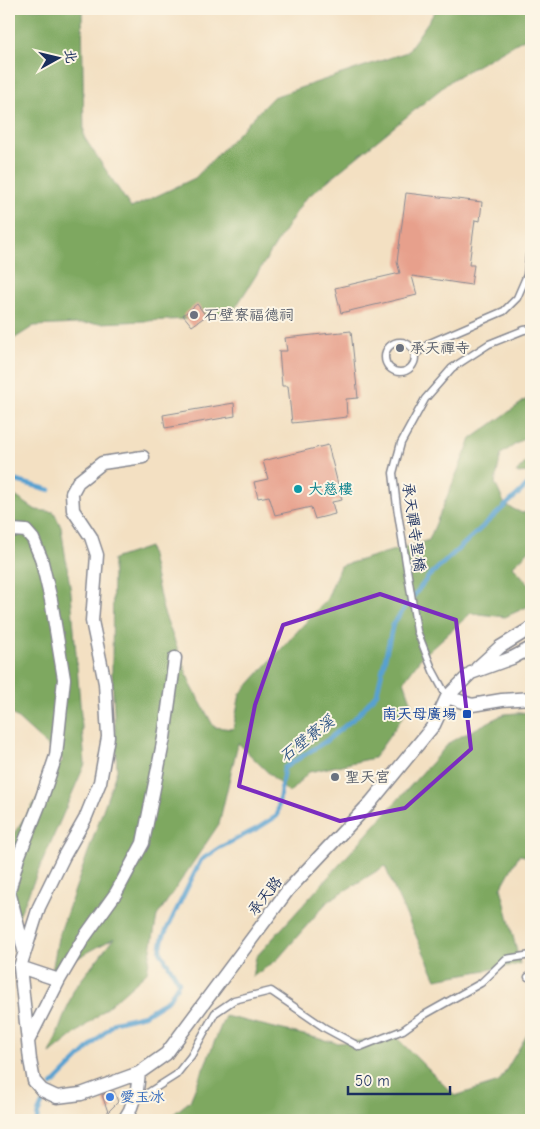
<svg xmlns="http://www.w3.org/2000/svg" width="540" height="1129" viewBox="0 0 540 1129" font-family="'Comic Neue','LXGW WenKai TC',sans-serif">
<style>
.forest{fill:#7ea860;stroke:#4c6c5f}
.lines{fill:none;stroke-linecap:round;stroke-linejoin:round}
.stream{stroke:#59a1d0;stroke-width:4.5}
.building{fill:#e7a08c}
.service-casing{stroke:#878890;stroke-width:9}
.minor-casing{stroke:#878890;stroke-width:15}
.service{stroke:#fff;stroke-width:6}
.minor{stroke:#fff;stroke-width:12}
.marked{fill:none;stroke:#7b2cbf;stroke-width:4;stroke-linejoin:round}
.worship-dot{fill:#6b7280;stroke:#fcf5e5;stroke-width:2}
.culture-dot{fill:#0f9aa8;stroke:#fcf5e5;stroke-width:2}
.transit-dot{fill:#1a4fb4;stroke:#fcf5e5;stroke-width:2}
.shop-dot{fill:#3f7fe0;stroke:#fcf5e5;stroke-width:2}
.labels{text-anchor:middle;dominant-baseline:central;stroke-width:4;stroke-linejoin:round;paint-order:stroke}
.worship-label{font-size:15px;fill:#5b616d;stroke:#fcf5e5;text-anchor:start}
.culture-label{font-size:15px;fill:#0d838f;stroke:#fcf5e5;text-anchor:start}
.street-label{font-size:15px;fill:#1b2f5e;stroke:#fcf5e5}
.transit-label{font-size:15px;fill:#164399;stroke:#fcf5e5;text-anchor:end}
.shop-label{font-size:15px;fill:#366cbe;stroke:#fcf5e5;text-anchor:start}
.water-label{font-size:16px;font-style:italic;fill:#315786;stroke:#fcf5e5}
</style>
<rect width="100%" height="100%" fill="#fcf5e5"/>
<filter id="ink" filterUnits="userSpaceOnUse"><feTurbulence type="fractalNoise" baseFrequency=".02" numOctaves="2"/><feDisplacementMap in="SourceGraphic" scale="10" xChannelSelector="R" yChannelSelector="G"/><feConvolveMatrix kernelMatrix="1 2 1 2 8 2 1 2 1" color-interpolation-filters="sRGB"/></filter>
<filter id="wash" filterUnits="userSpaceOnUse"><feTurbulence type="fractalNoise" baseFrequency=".0096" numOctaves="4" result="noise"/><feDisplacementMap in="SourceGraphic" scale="20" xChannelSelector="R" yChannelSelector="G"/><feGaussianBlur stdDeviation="1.12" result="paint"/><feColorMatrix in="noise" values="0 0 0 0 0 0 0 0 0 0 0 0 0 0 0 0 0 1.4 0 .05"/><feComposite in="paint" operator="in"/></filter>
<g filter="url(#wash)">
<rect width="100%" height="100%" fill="#f3e0c2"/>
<path class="forest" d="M9 9H82L84 137 131 208 195 178 273 97 407 52 437 9H531V35L453 79 304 200 234 310 211 318 34 326 9 342Z
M531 396V434L501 454 495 483 505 505 522 513 531 511V549L513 566 531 587V605L505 617 471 613 420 659 404 681 412 704 374 758 309 772 289 793 238 743 219 824 157 916 147 972 95 1018 50 1054 74 989 114 938 52 972 58 938 117 770 112 674 113 559 149 547 163 610 191 685 214 727 233 729 240 694 327 599 340 566 429 540 471 439Z
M531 456V472L516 473Z
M9 492 36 510 54 512 61 527 71 593 85 764 20 913 9 945V841L63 760 9 711Z
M531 712V857L519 855 501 888 520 964 436 979 396 893 385 866 328 901 277 960 252 977 256 957 450 742 504 714Z
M225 1016 337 1043 396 1037 455 1096 499 1082 531 1028V1120H166L190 1101Z"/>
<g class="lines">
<path class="stream" d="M9 473 13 480 50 490
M52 1085 115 1022 144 1015 169 999 179 982 160 951 163 937 201 860 219 848 258 828 277 816 284 768 326 741 357 716 377 693 393 624 428 577 531 482
M37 1120 38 1113 42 1104"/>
</g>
<g id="blocks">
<path class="building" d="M406 193 482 202 480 221 475 220 469 265H474L471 285 412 276 417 295 341 313 335 288 400 273 397 262Z
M197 304 206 316 192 326 183 315Z
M351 331 358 398 346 399 347 417 292 423 288 386H282L279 351H287L285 338Z
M234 403 235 416 165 428 163 415Z
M328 445 342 500 332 502 335 514 315 519 311 507 275 515 269 496 258 498 254 482 268 479 263 461Z
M114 1091 118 1102 108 1112 102 1095Z"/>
</g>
</g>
<g filter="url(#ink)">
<use href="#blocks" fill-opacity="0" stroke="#878890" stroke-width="1"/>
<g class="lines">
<defs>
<path id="service" d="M385 357a15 15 0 1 1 30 0a15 15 0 1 1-30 0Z
M416 354 430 343 504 311 517 298 527 275 531 239
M447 697 433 671 417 631 397 507 393 473 401 443 425 399 452 368 489 344 524 330 531 329
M528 977 531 975
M135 1101 176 1075 191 1056 215 1013 234 1000 271 991 325 1028 360 1047 403 1030 424 1015 481 983 506 959 531 955"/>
<path id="minor" d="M143 457 102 463 78 482 72 493 73 510 91 537 97 555 92 621 105 683 108 737 100 782 85 819 64 856 39 907 20 967 30 1060 34 1081 42 1090 57 1097 81 1094 139 1073 166 1054 288 890 371 802 434 725 447 697 471 673 512 658 531 648
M9 533 13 530 26 531 33 539 41 558 51 600 64 679 56 756 40 803 18 858 9 891 24 950
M477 668 500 647 531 628
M447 697 472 705 502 700 531 698
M20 967 59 980
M28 1041 59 980 83 939 116 893 143 843 164 738 175 658
M124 1120 130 1110 137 1090 139 1073"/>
</defs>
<use href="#service" class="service-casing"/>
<use href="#minor" class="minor-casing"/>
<use href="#service" class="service"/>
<use href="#minor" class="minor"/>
</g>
</g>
<path class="marked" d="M380 594 456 620 471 749 405 808 340 821 239 786 255 705 283 625Z"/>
<g class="worship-dot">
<circle cx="194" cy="315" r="5"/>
<circle cx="400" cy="348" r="5"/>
<circle cx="335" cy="777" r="5"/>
</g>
<circle class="culture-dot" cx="298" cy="489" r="5"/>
<rect class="transit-dot" x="462" y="709" width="10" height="10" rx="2.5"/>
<circle class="shop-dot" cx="110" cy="1097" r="5"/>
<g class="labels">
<g class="worship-label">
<text x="204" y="315">石壁寮福德祠</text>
<text x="410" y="348">承天禪寺</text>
<text x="345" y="777">聖天宮</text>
</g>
<g class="culture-label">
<text x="308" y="489">大慈樓</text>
</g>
<g class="street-label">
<text transform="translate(414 527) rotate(82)">承天禪寺聖橋</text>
<text transform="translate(265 896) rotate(-52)">承天路</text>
</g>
<g class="transit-label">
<text x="457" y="714">南天母廣場</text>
</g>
<g class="shop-label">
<text x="120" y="1097">愛玉冰</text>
</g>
<g class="water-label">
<text transform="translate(307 739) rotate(-38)">石壁寮溪</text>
</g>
</g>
<rect width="540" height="1129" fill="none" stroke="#fcf5e5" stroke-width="30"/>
<g transform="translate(58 58) rotate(82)" stroke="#fcf5e5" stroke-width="4" paint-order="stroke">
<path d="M0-4L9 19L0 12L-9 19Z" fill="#1b2f5e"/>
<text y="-8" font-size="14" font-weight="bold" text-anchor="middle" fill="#1b2f5e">北</text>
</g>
<path d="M348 1086v8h102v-8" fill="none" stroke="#1b2f5e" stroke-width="2.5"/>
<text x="355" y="1086" font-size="15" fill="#1b2f5e" stroke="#fcf5e5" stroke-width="4" paint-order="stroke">50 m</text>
</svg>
